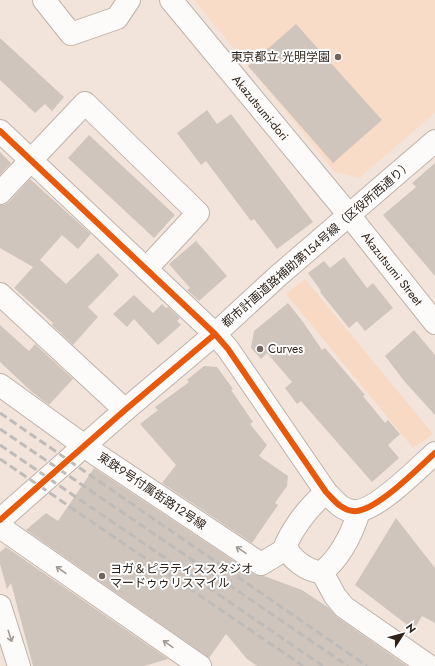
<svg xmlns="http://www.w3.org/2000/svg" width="435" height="666" viewBox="0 0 435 666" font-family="Jost,'Noto Sans JP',sans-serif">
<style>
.built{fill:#f8dcc8}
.green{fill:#f8d9c3}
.building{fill:#d0c5bc}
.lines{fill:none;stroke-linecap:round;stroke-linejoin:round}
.minor-casing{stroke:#beb2aa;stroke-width:24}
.minor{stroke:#fdfbf9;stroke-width:22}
.rail{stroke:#bfbbb8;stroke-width:3;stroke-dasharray:8 4;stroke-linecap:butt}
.cycleway-casing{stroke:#fff;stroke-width:8}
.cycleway{stroke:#e8590c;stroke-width:6}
.oneway{stroke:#a09a95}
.poi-dot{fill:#73675d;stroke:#fff;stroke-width:1.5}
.labels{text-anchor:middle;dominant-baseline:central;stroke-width:4;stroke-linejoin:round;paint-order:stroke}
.poi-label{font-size:12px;fill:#2f231a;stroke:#fff;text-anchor:start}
.street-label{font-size:12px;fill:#2f231a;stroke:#fff}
</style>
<rect width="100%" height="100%" fill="#f2e4da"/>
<path class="built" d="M194 0H435V113L359 178 335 172Z"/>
<path class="green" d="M305 279 433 434 413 448 286 294Z"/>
<path class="building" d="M296 24 382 120 333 163 248 66Z
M0 38 64 97 52 111 45 104 35 113 0 80Z
M207 110 217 124 231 114 313 222 277 249 254 219 251 221 206 161 201 165 177 133Z
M89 135 175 215 154 238 68 158Z
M0 152 11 163 0 175Z
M435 163V276L383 215 416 187 412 183Z
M30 179 91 234 78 249 62 235 40 260 66 284 98 253 119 275 88 307 98 317 73 345 52 325 53 323 14 288 33 267 0 248V205H4L9 202Z
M196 241 227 276 199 301 187 290 190 288 169 264Z
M344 257 367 288 373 283 393 308 365 331 357 321 349 328 320 292 321 291 308 273 324 261 330 268Z
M134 295 153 313 162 304 166 308 168 307 180 318 177 321 181 325 158 345 134 319 127 327 113 314Z
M288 303 303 322 322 350 325 348 365 395 363 396 385 423 388 420 400 434 388 445 399 458 372 482 301 401 297 404 285 388 292 382 267 353 261 359 251 348 254 331Z
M0 325 29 351 35 344 73 379 49 405 32 392 0 362Z
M414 330 435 355V415L405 382 385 356Z
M204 366 217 367 233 389 231 390 253 422 250 424 267 445 259 456 288 476 287 486 275 503 278 505 252 543 162 483 176 465 140 424 158 410 155 407 189 382 187 380Z
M94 468 254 574 260 576H264L302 590 329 608 337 617 407 666H257L247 659 226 634 209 658 26 530 46 513 58 521Z
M396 518 435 568V623L422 616 414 630 355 585Z
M6 547 168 659 144 666H33L11 583 7 589 0 564V552Z"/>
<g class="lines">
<defs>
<g id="minor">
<path d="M44 0 71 34 117 18 129 0"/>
<path id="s1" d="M171 0 349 215 435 323"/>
<path d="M0 131 215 334 228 349 326 492C334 500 341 510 353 511 374 514 419 467 435 453"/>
<path d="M0 193 85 103 198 213 146 269"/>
<path d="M0 294 125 410"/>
<path d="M0 385 97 455 261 564 286 549"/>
<path d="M326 492C310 506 295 525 286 544 288 558 308 572 322 572 340 558 352 533 359 512"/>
<path d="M0 520 125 410 215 334 278 276 435 141"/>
<path d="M0 527 200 666"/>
<path d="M322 572 335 596 344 607 429 666"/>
<path d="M0 606 19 666"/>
</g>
</defs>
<use href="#minor" class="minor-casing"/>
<use href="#minor" class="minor"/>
<path class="rail" d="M0 413 367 666
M0 429 348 666
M0 445 323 666
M0 459 303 666"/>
<defs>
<path id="cycleway" d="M0 131 215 334 228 349 326 492C334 500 341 510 353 511 374 514 419 467 435 453
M0 520 125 410 215 334"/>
</defs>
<use href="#cycleway" class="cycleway-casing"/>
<use href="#cycleway" class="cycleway"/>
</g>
<defs><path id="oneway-shaft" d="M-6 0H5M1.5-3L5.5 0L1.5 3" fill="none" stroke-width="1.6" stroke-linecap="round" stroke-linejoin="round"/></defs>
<g class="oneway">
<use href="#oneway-shaft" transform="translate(241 550) rotate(-146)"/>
<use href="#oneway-shaft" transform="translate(61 570) rotate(-145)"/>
<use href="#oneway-shaft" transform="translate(10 636) rotate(72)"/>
<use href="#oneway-shaft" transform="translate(168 644) rotate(-145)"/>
</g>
<g class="poi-dot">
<circle cx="338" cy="57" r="4"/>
<circle cx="260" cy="349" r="4"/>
<circle cx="102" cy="576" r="4"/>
</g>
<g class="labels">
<g class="poi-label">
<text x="330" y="57" text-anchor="end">東京都立 光明学園</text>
<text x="268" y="349">Curves</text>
<text x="110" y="569">ヨガ＆ピラティススタジオ<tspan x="110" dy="14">マードゥゥリスマイル</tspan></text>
</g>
<g class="street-label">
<text stroke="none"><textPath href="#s1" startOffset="140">Akazutsumi-dori</textPath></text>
<text transform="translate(317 244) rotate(-41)">都市計画道路補助第154号線（区役所西通り）</text>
<text stroke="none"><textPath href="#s1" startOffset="348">Akazutsumi Street</textPath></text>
<text transform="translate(152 491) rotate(34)">東鉄9号付属街路12号線</text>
</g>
</g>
<g transform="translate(403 634) rotate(54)" stroke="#ffffff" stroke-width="3" paint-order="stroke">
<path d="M0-3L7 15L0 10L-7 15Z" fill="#2f231a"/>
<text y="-6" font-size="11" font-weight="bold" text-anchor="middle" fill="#2f231a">N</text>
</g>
</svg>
